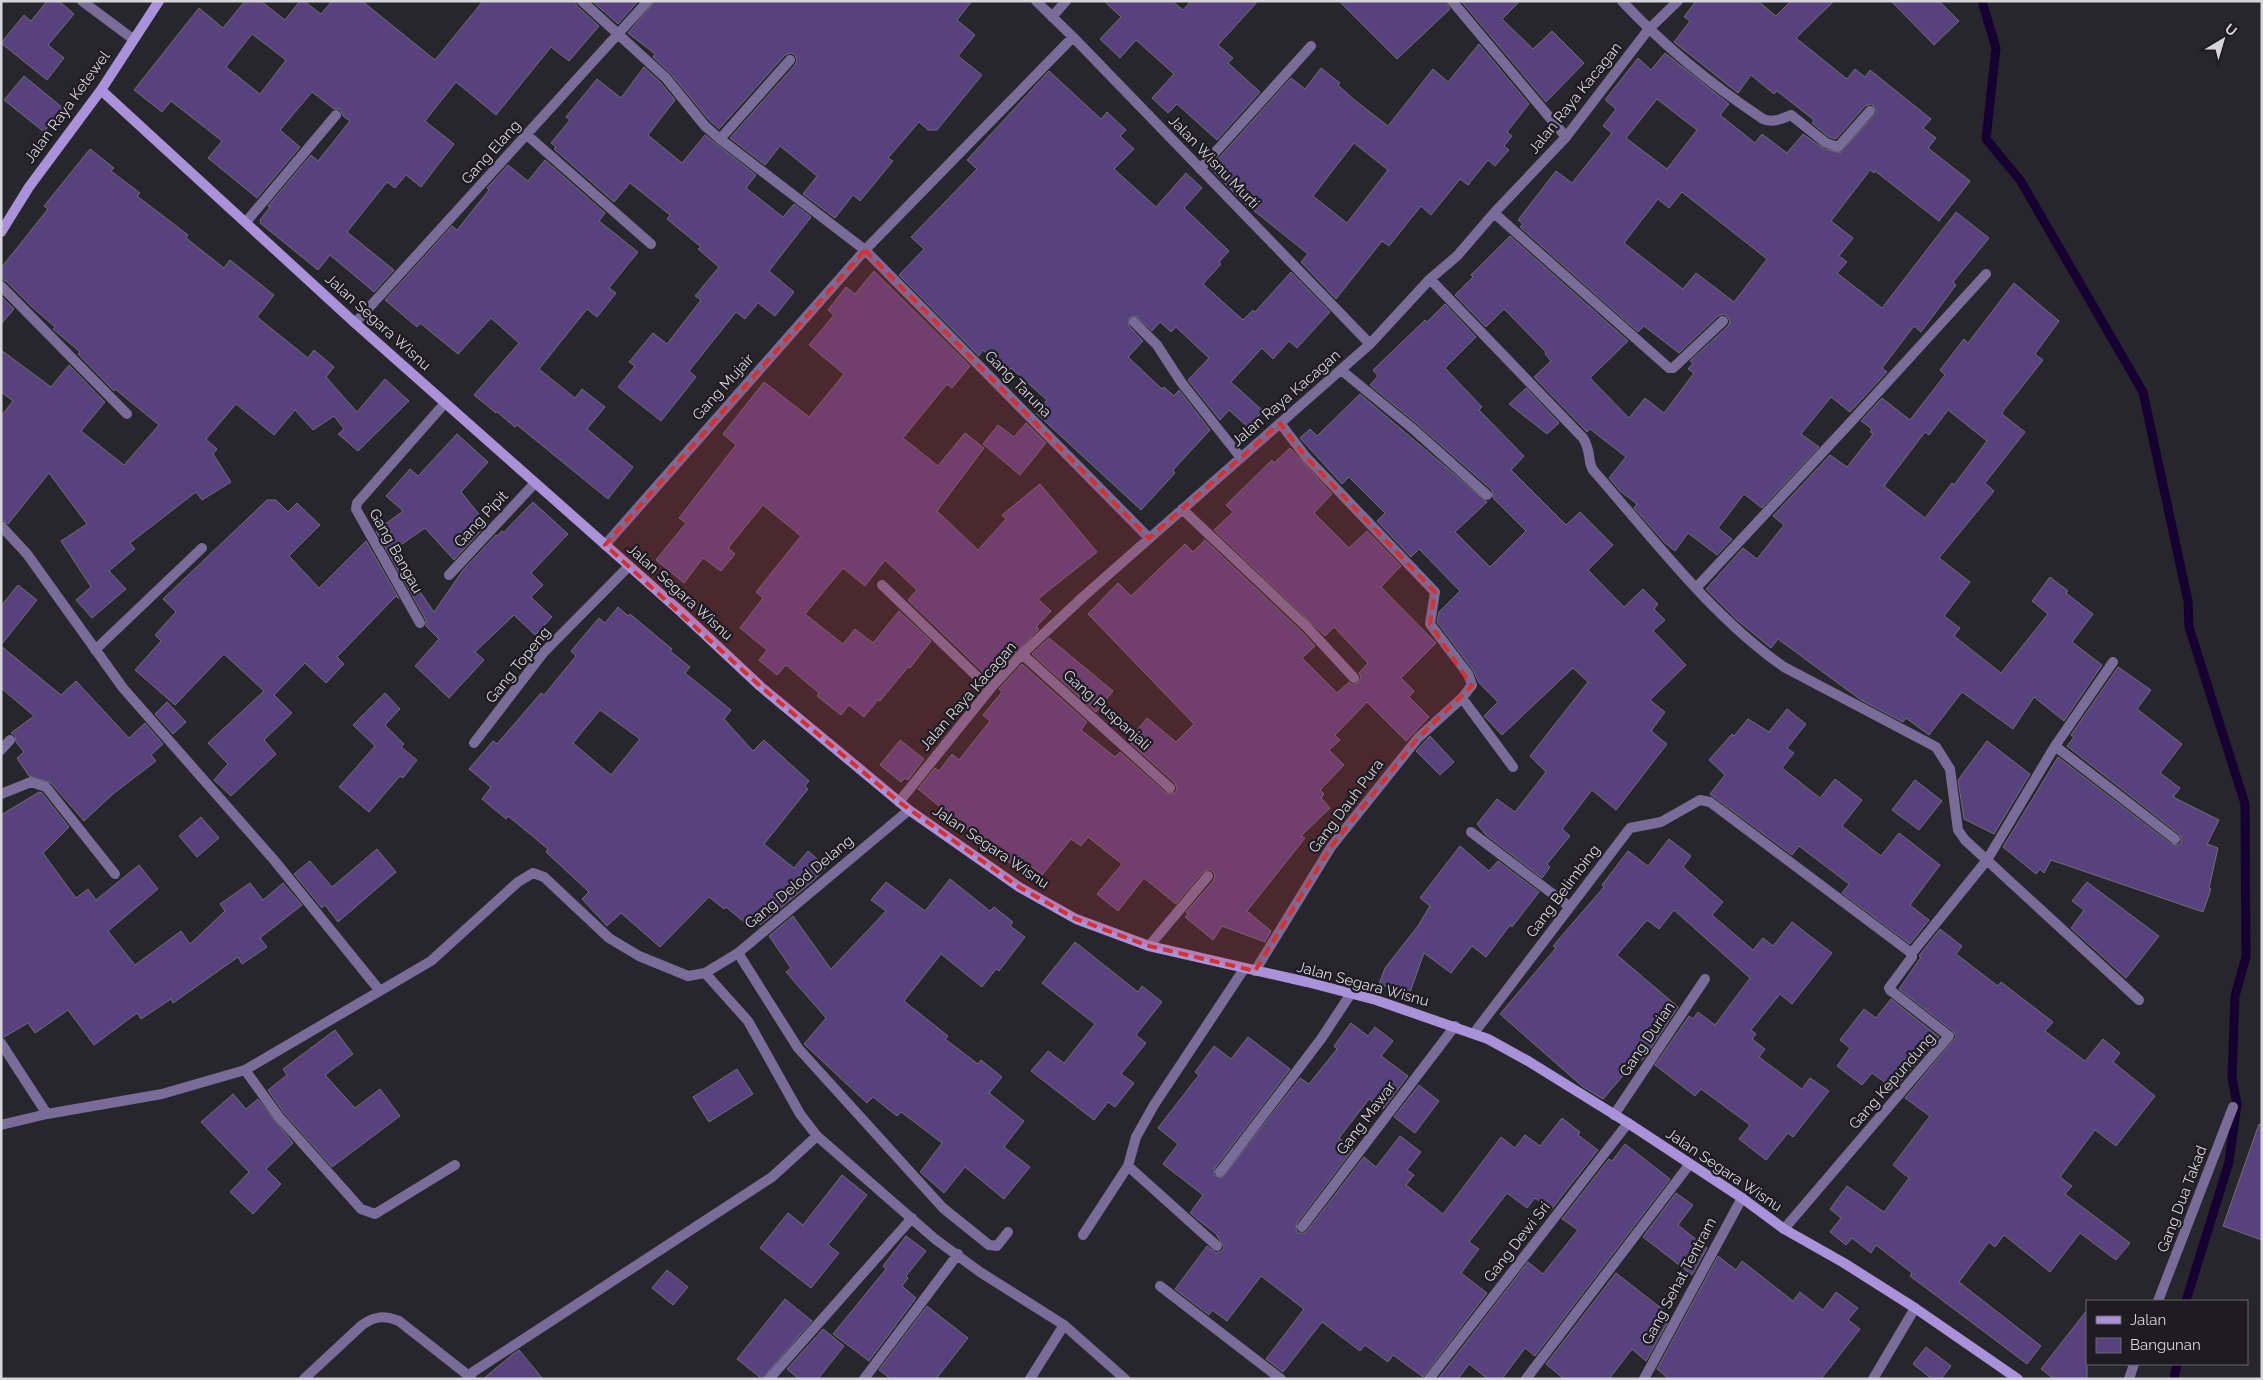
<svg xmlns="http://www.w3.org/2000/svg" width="2263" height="1380" viewBox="0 0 2263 1380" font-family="Raleway,sans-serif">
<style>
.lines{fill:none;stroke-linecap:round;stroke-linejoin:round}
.stream{stroke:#160031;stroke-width:9}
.building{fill:#58427d;stroke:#6f6d74;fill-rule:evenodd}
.street{stroke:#7a6c99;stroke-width:10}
.secondary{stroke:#aa92db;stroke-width:10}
.marked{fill:#d63131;fill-opacity:0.2;stroke:#d63131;stroke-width:4;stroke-dasharray:10 6;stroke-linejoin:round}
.labels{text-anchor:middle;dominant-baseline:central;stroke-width:4.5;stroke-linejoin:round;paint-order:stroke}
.street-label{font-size:15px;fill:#d6d5d9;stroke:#1e1c22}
</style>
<rect width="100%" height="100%" fill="#27262c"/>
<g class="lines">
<path class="stream" d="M1982 1 1996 48 1986 139 2020 180 2143 392 2188 601 2189 627 2245 804 2246 957 2235 996 2232 1078 2237 1104 2229 1162 2186 1301
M2174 1379 2177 1364"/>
</g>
<path class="building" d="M47 1H59L74 14 48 45 64 58 47 80 1 43 24 15 31 21Z
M245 1H261L285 20 300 1H304L321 14 332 1H362L435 60 483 1H575L577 6 599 26 569 61 551 47 496 115 456 82 425 121 454 144 421 187 406 175 395 188 387 182 347 232 394 270 374 292 330 255 318 270 260 223 261 221 260 220 270 207 268 206 311 155 318 161 350 121 343 116 340 109H334L312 92 280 130 300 147 257 198 208 158 222 141 171 101 162 112 134 90 199 8 223 28ZM252 34 286 60 260 94 226 67Z
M592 1H638L618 24Z
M655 1H972L957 20 975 35 958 56 982 75 937 130H928L919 122 888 158 893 161 860 201 853 195 835 218 803 194 817 176 780 146 765 165 730 138 795 65 797 61 795 55 791 53 785 55 719 129 709 120 671 74 653 57 655 54 628 33Z
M1104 1H1172L1183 10 1191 1H1258L1218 45 1233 58 1228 63 1260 92 1217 140 1177 104 1168 113 1152 98 1174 74 1136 40 1120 58 1100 39 1121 17Z
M1339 1H1445L1450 9 1397 59Z
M1461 1H1520L1502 19 1533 49 1552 31 1584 63 1546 102Z
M1696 1H1758L1776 16 1791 1H1834L1796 38 1847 79 1855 69 1865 77 1870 70 1931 119 1923 128 1936 138 1928 148 1970 181 1939 221 1875 171 1874 173 1870 170 1831 221 1853 238 1839 256 1847 262 1837 273 1882 308 1956 212 1989 238 1953 282 1956 285 1921 332 1914 326 1882 368 1887 372 1850 412 1831 397 1801 434 1819 447 1762 508 1744 494 1718 528 1732 539 1717 555 1688 533 1675 551 1665 543 1634 508 1637 504 1620 491 1609 478 1626 457 1590 429 1587 432 1534 377 1551 361 1545 354 1546 352 1504 309 1486 327 1455 295 1473 277 1471 275 1510 236 1628 341 1590 378 1629 418 1645 398 1664 413 1694 373 1688 369 1693 363 1690 361 1728 326 1730 322 1728 317 1724 314 1718 316 1679 353 1644 326 1638 332 1520 227 1523 224 1518 220 1556 171 1572 183 1612 133 1603 126 1616 109 1605 100 1638 58 1651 70 1665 53 1729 104 1720 115 1755 143 1762 134 1787 153 1803 134 1824 149 1840 153 1877 112 1872 104 1865 106 1836 139 1829 137 1812 123 1814 120 1777 91 1774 94 1751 75 1738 93 1674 42 1690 21 1684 17ZM1657 99 1697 130 1667 169 1626 138ZM1682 192 1767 259 1734 302 1696 273 1683 289 1624 243 1658 199 1669 208Z
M1891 1H1939L1959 21 1934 45Z
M1479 44 1529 104 1507 132 1512 136 1504 146 1509 150 1495 166 1488 160 1468 185 1460 179 1431 215 1421 206 1389 246 1382 241 1336 299 1301 262 1308 254 1243 202 1210 168 1291 78 1305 89 1321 68 1340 83 1338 85 1352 98 1388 126 1433 69 1448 82ZM1354 143 1388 170 1347 223 1313 196Z
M644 67 661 83 675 100 648 135 682 163 705 135 756 175 746 188 783 217 794 204 811 217 769 271 794 292 775 316 758 303 745 319 736 312 689 371 696 377 661 421 618 387 635 366 629 362 653 333 667 344 701 300 695 296 719 267 698 249 701 247 667 219 670 215 630 183 614 202 554 149 556 147 551 143 570 120 566 117 597 79 621 98Z
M1049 71 1101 119 1107 112 1126 130 1120 136 1134 149 1114 169 1156 207 1186 173 1202 188 1184 208 1229 251 1219 262 1221 264 1203 284 1243 320 1253 310 1255 312 1291 272 1330 312 1297 348 1289 341 1273 359 1262 348 1231 382 1263 411 1248 427 1229 410 1220 420 1188 380 1209 358 1176 327 1171 332 1160 322 1152 331 1136 316 1129 318V326L1143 341 1128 357 1162 389 1164 387 1174 396 1179 390 1210 430 1173 470 1175 473 1141 510 1036 413 1047 400 1011 368 1007 372 983 350 979 356 899 275 924 249 911 237 977 169 967 160Z
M24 76 63 108 44 132 4 100Z
M90 149 114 168 111 171 140 193 137 196 188 235 186 238 224 268 230 260 274 295 257 317 308 358 314 350 334 367 326 377 357 412 385 379 409 401 358 451 338 434 344 429 334 416 313 430 295 410 274 435 236 404 206 439 217 449 213 454 231 482 202 500 196 492 130 543 135 549 109 571 126 589 92 618 76 600 91 587 61 541 87 524 49 473 8 524 1 519V416L13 401 1 392V350L51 387 69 365 105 402 81 431 124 465 159 425 115 389 114 391 78 354 80 352 53 329 55 327 33 308 6 281 1 279V268L48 209 44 206Z
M545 160 605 213 599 221 638 252 609 288 616 293 597 317 587 309 539 369 575 398 582 389 605 407 587 429 633 467 608 499 517 425 515 427 497 412 496 413 474 395 519 343 491 318 458 354 420 323 417 327 385 300 452 226 457 230 489 190 487 188 508 165 528 181Z
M874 271 970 366 952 388 947 384 903 438 938 466 965 433 984 448 937 511 978 550 1006 519 1002 515 1040 484 1097 552 1038 599 1051 611 1036 627 1039 629 990 679 908 600 917 590 885 560 865 586 843 568 805 614 843 644 855 629 873 643 899 611 931 641 910 668 908 667 880 701 878 700 864 717 849 705 841 715 817 696 819 693 786 665 777 675 759 660 767 650 740 628 763 598 756 592 801 536 763 505 728 548 735 554 721 571 703 558 684 583 656 560 686 523 679 518 736 445 723 434 764 382 809 417 844 374 809 345 834 315 828 310 846 287 855 294Z
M2014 283 2059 321 2035 354 2043 360 2003 411 2002 414 2025 432 1985 483 1994 491 1939 558 1970 582 1944 616 1960 628 1954 636 2001 673 2048 614 2032 601 2050 577 2068 591 2066 593 2093 614 2072 642 2102 665 2064 721 2034 697 2013 729 1962 692 1929 735 1906 718 1903 722 1861 700 1778 639 1771 648 1736 619 1706 589 1743 548 1757 559 1784 525 1773 516 1830 455 1847 467 1873 434 1870 432 1872 429 1861 421 1882 398 1910 420 1945 375 1940 370 1964 339 1968 343ZM1948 410 1987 441 1954 485 1952 483 1925 518 1884 486 1925 432 1929 435Z
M1 296 14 309 1 324Z
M1445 304 1476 337 1445 368 1482 407 1479 410 1524 456 1511 470 1566 525 1580 512 1613 545 1588 570 1624 607 1643 589 1658 604 1654 609 1665 620 1653 631 1686 665 1650 700 1665 712 1651 731 1667 744 1616 810 1592 790 1562 829 1570 836 1547 864 1550 867 1542 878 1486 835 1477 824 1497 799 1515 812 1546 772 1530 756 1588 682 1573 668 1502 735 1484 716 1498 702 1479 683 1473 670 1437 622 1439 612 1460 591 1419 549 1411 557 1377 521 1385 513 1349 477 1342 484 1300 438 1310 429 1317 436 1360 394 1487 502 1455 532 1490 567 1526 531 1493 498 1492 490 1416 423 1370 385 1378 376 1373 370 1425 320 1427 322Z
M1526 388 1559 423 1547 434 1509 404Z
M1026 423 1046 443 1020 475 983 444 998 425 1014 437Z
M457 434 488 462 461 492 487 524 454 560 425 528 392 551 434 612 463 570 496 535 497 536 502 531 504 532 533 502 568 534 531 573 543 585 531 597 552 617 535 635 514 615 475 652 484 660 449 698 415 666 439 639 426 626V620L376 531 403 511 386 496 410 469 418 476Z
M1290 448 1332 494 1314 513 1349 548 1367 531 1401 566 1381 587 1436 643 1401 678 1414 691 1409 697 1429 717 1406 741 1367 702 1335 735 1340 740 1329 750 1344 765 1320 790 1324 794 1321 798 1330 808 1301 836 1305 838 1247 911 1271 931 1265 942 1222 926 1213 940 1185 917 1188 914 1186 912 1214 880 1215 874 1210 869 1203 872 1176 904 1144 878 1118 911 1097 894 1122 864 1088 837 1081 846 1071 839 1042 875 1018 856 1011 864 918 789 935 768 939 771 952 754 959 760 990 721 983 715 1002 692 999 689 1022 664 1087 722 1081 730 1115 757 1120 752 1166 793H1175L1177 789 1175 783 1128 741 1147 718 1176 742 1194 724 1088 614 1118 583 1131 596 1185 544 1193 552 1205 540 1302 632 1315 646 1302 658 1337 693 1349 682 1352 685 1358 683 1361 677 1359 673 1368 663 1334 627 1325 636 1214 530 1233 512 1226 505 1272 460 1274 463Z
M267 500H276L288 512 297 503 320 525 289 556 319 588 366 541 399 599 396 596 337 657 344 664 326 683 305 663 274 695 292 713 264 740 276 754 231 796 214 780 228 764 208 743 264 691 224 654 175 705 135 670 161 641 155 635 176 612 163 599Z
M18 585 37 600 1 645V606Z
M618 607 628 616 630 614 672 649 670 651 690 667 685 673 731 710 724 719 753 751 764 740 809 781 805 786 808 789 764 844 794 868 808 851 826 867 813 881 760 925 756 920 750 927 726 907 724 909 709 897 660 947 621 913 607 926 582 899 589 892 546 852 548 849 508 816 506 819 482 799 491 787 469 769 493 741 497 744 541 693 544 695 576 656 571 651 599 618 605 623ZM600 710 640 739 611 775 573 743Z
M1049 638 1113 691 1096 712 1032 654Z
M1 646 61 695 76 681 129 738 145 723 163 744 151 755 156 761 113 794 84 821 51 783 29 776 17 758 24 752 16 742 15 735 11 733 34 716 1 688Z
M2118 667 2151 690 2137 709 2182 744 2160 773 2180 788 2173 797 2219 820 2207 844 2218 848 2209 888 2211 889 2203 912 2051 860 2044 873 2040 869 2036 874 2003 847 2058 757 2171 844 2177 845 2181 843V837L2179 834 2067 746 2074 737 2071 735Z
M385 693 400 709 385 725 404 744 401 747 417 760 403 778 400 776 369 812 339 787 375 746 353 725Z
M167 702 186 722 173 734 155 714Z
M1787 709 1806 724 1787 748 1794 753 1782 768 1820 798 1835 779 1862 800 1842 826 1881 856 1899 833 1940 865 1910 905 1929 920 1910 944 1842 893 1849 884 1799 846 1792 855 1710 794 1725 775 1709 760 1732 734 1734 736 1748 719 1769 732Z
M1430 736 1454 762 1440 775 1416 751Z
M900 740 924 759 908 780 905 778 901 782 880 765Z
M1987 741 2030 774 1994 834 1964 819 1958 780Z
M1915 780 1942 801 1919 830 1892 810Z
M39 792 42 793 69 827 43 853 76 898 88 889 96 900 139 865 158 889 108 931 135 965 181 931 190 944 225 911 220 904 250 883 263 900 283 883 302 905 260 938 267 947 242 964 238 957 173 1003 171 999 141 1019 137 1013 94 1045 68 1010 35 1033 28 1023 4 1037 1 1036V815Z
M201 817 219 838 197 857 179 836Z
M1669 839 1691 856 1683 867 1723 902 1712 915 1753 950 1763 938 1773 946 1792 922 1832 953 1792 1004 1780 994 1751 1030 1756 1034 1752 1039 1765 1049 1759 1057 1802 1089 1810 1078 1829 1091 1793 1137 1788 1133 1766 1160 1739 1139 1750 1125 1701 1089 1695 1096 1655 1065 1689 1016 1693 1019 1698 1012 1715 1025 1750 978 1674 910 1659 929 1647 920 1617 955 1678 1007 1645 1057 1636 1065 1634 1063 1603 1099 1583 1087 1500 1014 1556 948 1553 946 1604 887 1602 885 1628 851 1648 866Z
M1460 846 1489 871 1498 861 1539 892 1512 927 1510 925 1486 957 1472 946 1451 973 1424 953 1409 995 1379 984 1385 968 1418 926 1430 906 1420 898Z
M377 849 396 872 338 922 325 905 322 908 294 874 310 861 332 887Z
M950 879 990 911 994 907 1013 922 1010 926 1025 937 999 971 996 969 982 987 941 954 904 1001 948 1036 945 1039 978 1064 981 1060 1002 1077 989 1093 1024 1121 1004 1147 1030 1167 1004 1199 965 1167 944 1193 920 1172 942 1143 901 1112 897 1116 873 1097 867 1103 804 1044 826 1018 786 972 791 968 769 936 793 916 831 969 886 911 871 900 886 882 925 911Z
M2087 882 2159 936 2126 978 2071 928 2084 910 2072 901Z
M1940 929 1962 946 1956 954 1998 986 2001 982 2053 1022 2045 1031 2085 1061 2103 1039 2120 1053 2113 1062 2155 1096 2116 1146 2095 1130 2060 1177 2072 1186 2065 1194 2130 1243 2116 1260 2080 1233 2050 1272 2004 1235 1995 1247 1989 1242 1959 1282 2041 1346 2027 1364 1910 1276 1912 1273 1876 1245 1871 1253 1852 1238 1846 1245 1830 1232 1841 1218 1830 1209 1847 1186 1884 1212 1909 1178 1893 1165 1930 1116 1905 1098 1956 1037 1953 1031 1899 989 1921 957 1919 956Z
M1075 942 1138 992 1142 986 1162 1002 1136 1035 1146 1043 1121 1074 1134 1083 1115 1107 1108 1102 1094 1120 1031 1071 1048 1051 1064 1063 1095 1024 1042 983Z
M1891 999 1939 1037 1894 1089 1872 1073 1862 1085 1837 1066 1850 1048 1840 1040 1864 1009 1876 1018Z
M1351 1023 1368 1036 1375 1027 1393 1041 1381 1056 1408 1076 1383 1109 1369 1099 1339 1138 1353 1149 1297 1223 1296 1229 1298 1233H1304L1307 1231 1364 1157 1376 1167 1400 1136 1421 1152 1407 1170 1414 1175 1406 1185 1443 1214 1501 1137 1515 1148 1525 1135 1540 1146 1562 1118 1580 1132 1578 1135 1598 1150 1551 1210 1535 1198 1527 1208 1507 1193 1469 1242 1479 1249 1461 1273 1487 1293 1423 1377 1393 1355 1388 1362 1365 1345 1360 1351 1322 1322 1283 1372 1266 1359 1304 1309 1261 1276 1227 1321 1212 1310 1209 1315 1175 1289 1207 1246 1216 1253 1222 1251 1224 1247 1216 1234 1190 1213 1203 1195 1163 1164 1178 1144 1158 1128 1199 1075 1195 1072 1214 1046 1231 1059 1248 1037 1290 1069 1215 1168 1214 1175 1222 1178 1300 1078 1309 1084 1337 1049 1334 1046Z
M335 1030 353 1054 325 1075 355 1108 380 1089 400 1116 332 1167 284 1113 268 1090 287 1075 283 1069Z
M737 1069 753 1094 709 1122 693 1097Z
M1419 1085 1439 1101 1415 1133 1394 1117Z
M233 1094 246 1109 258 1099 293 1143 266 1169 281 1184 253 1214 230 1192 249 1172 201 1122Z
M2259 1124 2262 1125V1240L2223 1226Z
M1625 1144 1670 1179 1535 1356 1525 1348 1502 1379H1488L1469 1364 1458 1379H1438L1528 1262 1543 1274 1578 1230 1562 1219 1609 1159 1612 1161Z
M842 1175 867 1195 828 1245 839 1253 811 1288 760 1248 788 1213 803 1225Z
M1676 1193 1693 1205 1678 1225 1707 1248 1692 1275 1643 1237Z
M906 1236 926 1251 906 1276 908 1278 902 1286 916 1298 869 1361 833 1334 886 1269 883 1266Z
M1718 1256 1736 1270 1742 1261 1793 1301 1800 1292 1823 1310 1836 1292 1858 1308 1848 1320 1860 1329 1821 1379H1669L1657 1369Z
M667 1270 688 1287 673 1305 652 1288Z
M1616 1273 1671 1316 1646 1361 1632 1349 1609 1379H1564L1546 1364Z
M785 1299 812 1321 762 1379 737 1359Z
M927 1306 968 1338 936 1379H891L879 1370Z
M2087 1310V1379H2054L2041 1369Z
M823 1329 844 1346 818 1379H799L787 1369Z
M1926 1347 1951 1366 1941 1379H1932L1913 1364Z
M519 1350 543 1379H483L513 1354Z"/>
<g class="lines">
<path class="street" d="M82 1 133 39
M582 1 666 78 705 126 720 139 865 250 1149 538
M1036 1 1073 37 1370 344
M1452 1 1566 137
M1622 1C1664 46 1712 85 1763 119 1773 123 1781 119 1791 115L1826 143 1838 147 1870 111
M1052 17 1066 1
M527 135 651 244
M720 139 790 60
M1200 169 1311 46
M1494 213 1669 368H1673L1723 321
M246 222 336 115
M1430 279 1583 438C1592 452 1587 461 1593 470 1651 536 1711 616 1784 667L1936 747 1950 769 1958 830 1965 840 2139 1000
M1 286 127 414
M1134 322 1157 345 1181 382 1241 458
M355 323 648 1
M1341 370 1412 428 1487 495
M1182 509 1307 627 1354 678
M1 526 27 554 123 688 274 860 380 991
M605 545 865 250 1073 37
M449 575 535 483
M882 585 990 689
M1696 588 1849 424 1986 274
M420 623 356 509 357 503 445 403
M95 650 202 548
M1022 654 1170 788
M1462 698 1513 767
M474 743 544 652 629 566
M2055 746 2113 662
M1 750 10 740
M1 794 31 782 46 787 115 874
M899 802 990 689 1022 654 1084 596 1370 344 1430 279 1457 256 1494 213 1566 137 1648 30 1678 1
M1471 832 1570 907
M1149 946 1208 876
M738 953 798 1048 943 1208 989 1245 997 1246 1008 1232
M1911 954 1987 860 2055 746 2175 839
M1255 971 1331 847 1418 738 1462 698 1472 685 1468 674 1430 624 1435 592 1306 457 1280 423
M705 973 748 1021 800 1114 817 1136 935 1239 980 1272 1064 1325 1125 1379
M1474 1033 1630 828 1661 822 1700 800 1710 802 1910 952 1912 957 1889 988 1890 990 1949 1036 1784 1229
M1 1043 47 1114
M245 1070 279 1117 361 1209 375 1214 455 1165
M1614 1115 1705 979
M1 1125 47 1114 162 1094 245 1070 431 961 518 882 533 873 544 877 609 938 639 956 688 976 705 973 738 953 909 810
M1128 1166 1217 1246
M1220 1172 1321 1039 1350 995
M1302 1227 1455 1026
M1083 1235 1128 1166 1136 1137 1154 1105 1244 969
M1160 1286 1281 1379
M2158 1301 2233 1107
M304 1379 362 1325C375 1316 384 1315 399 1321L469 1376
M469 1379 473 1372 772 1177 817 1136
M769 1379 912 1218
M864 1379 958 1254
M1030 1379 1064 1325
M1429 1379 1628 1123
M1526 1379 1689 1165
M1644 1379 1742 1198
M1873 1379 1915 1308
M2129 1379 2134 1364"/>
<path class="secondary" d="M101 90 355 323 680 611 760 686 909 810 1019 887 1076 919 1149 946 1307 982 1376 1000 1488 1039 1528 1061 1628 1123 1742 1198 1784 1229 1844 1263 1915 1308 2018 1379
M1 232 29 187 101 90 159 1"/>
</g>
<path class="marked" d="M865 250 1149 538 1280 423 1306 457 1435 592 1430 624 1472 686 1418 738 1331 847 1255 971 1149 946 1076 919 1019 887 899 802 760 686 605 545Z"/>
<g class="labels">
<g class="street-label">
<text transform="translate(1575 98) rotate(-51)">Jalan Raya Kacagan</text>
<text transform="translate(67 107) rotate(-54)">Jalan Raya Ketewel</text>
<text transform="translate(491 152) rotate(-48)">Gang Elang</text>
<text transform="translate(1214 162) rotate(46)">Jalan Wisnu Murti</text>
<text transform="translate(378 322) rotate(42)">Jalan Segara Wisnu</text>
<text transform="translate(1018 384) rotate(45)">Gang Taruna</text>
<text transform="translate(723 387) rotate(-48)">Gang Mujair</text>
<text transform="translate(1286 398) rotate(-41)">Jalan Raya Kacagan</text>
<text transform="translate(481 519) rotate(-47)">Gang Pipit</text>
<text transform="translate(396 551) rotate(61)">Gang Bangau</text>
<text transform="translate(680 592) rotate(42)">Jalan Segara Wisnu</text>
<text transform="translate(518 665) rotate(-51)">Gang Topeng</text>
<text transform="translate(968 696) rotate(-49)">Jalan Raya Kacagan</text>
<text transform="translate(1107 710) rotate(42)">Gang Puspanjali</text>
<text transform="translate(1346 806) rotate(-53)">Gang Dauh Pura</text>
<text transform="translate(991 847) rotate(34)">Jalan Segara Wisnu</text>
<text transform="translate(799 882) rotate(-40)">Gang Delod Delang</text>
<text transform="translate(1563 891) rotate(-53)">Gang Belimbing</text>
<text transform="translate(1363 984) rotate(15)">Jalan Segara Wisnu</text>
<text transform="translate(1647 1039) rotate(-56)">Gang Durian</text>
<text transform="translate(1892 1081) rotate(-49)">Gang Kepundung</text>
<text transform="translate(1366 1118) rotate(-53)">Gang Mawar</text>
<text transform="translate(1724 1170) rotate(34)">Jalan Segara Wisnu</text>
<text transform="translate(2182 1199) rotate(-69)">Gang Dua Takad</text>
<text transform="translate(1517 1242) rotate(-52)">Gang Dewi Sri</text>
<text transform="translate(1679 1281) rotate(-62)">Gang Sehat Tentram</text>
</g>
</g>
<rect width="2263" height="1380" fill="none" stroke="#d6d5d9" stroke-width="5"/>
<rect x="2086" y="1300" width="162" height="65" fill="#1e1c22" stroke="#68666b"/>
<rect x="2096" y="1316" width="25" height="8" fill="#aa92db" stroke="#68666b"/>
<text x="2130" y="1325" font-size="15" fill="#d6d5d9">Jalan</text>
<rect x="2096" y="1338" width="25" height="15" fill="#58427d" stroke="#68666b"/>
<text x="2130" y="1350" font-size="15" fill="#d6d5d9">Bangunan</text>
<g transform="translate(2223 40) rotate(38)" stroke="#1e1c22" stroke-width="4" paint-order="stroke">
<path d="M0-4L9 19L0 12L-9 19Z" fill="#d6d5d9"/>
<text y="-8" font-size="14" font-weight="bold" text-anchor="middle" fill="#d6d5d9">U</text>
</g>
</svg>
